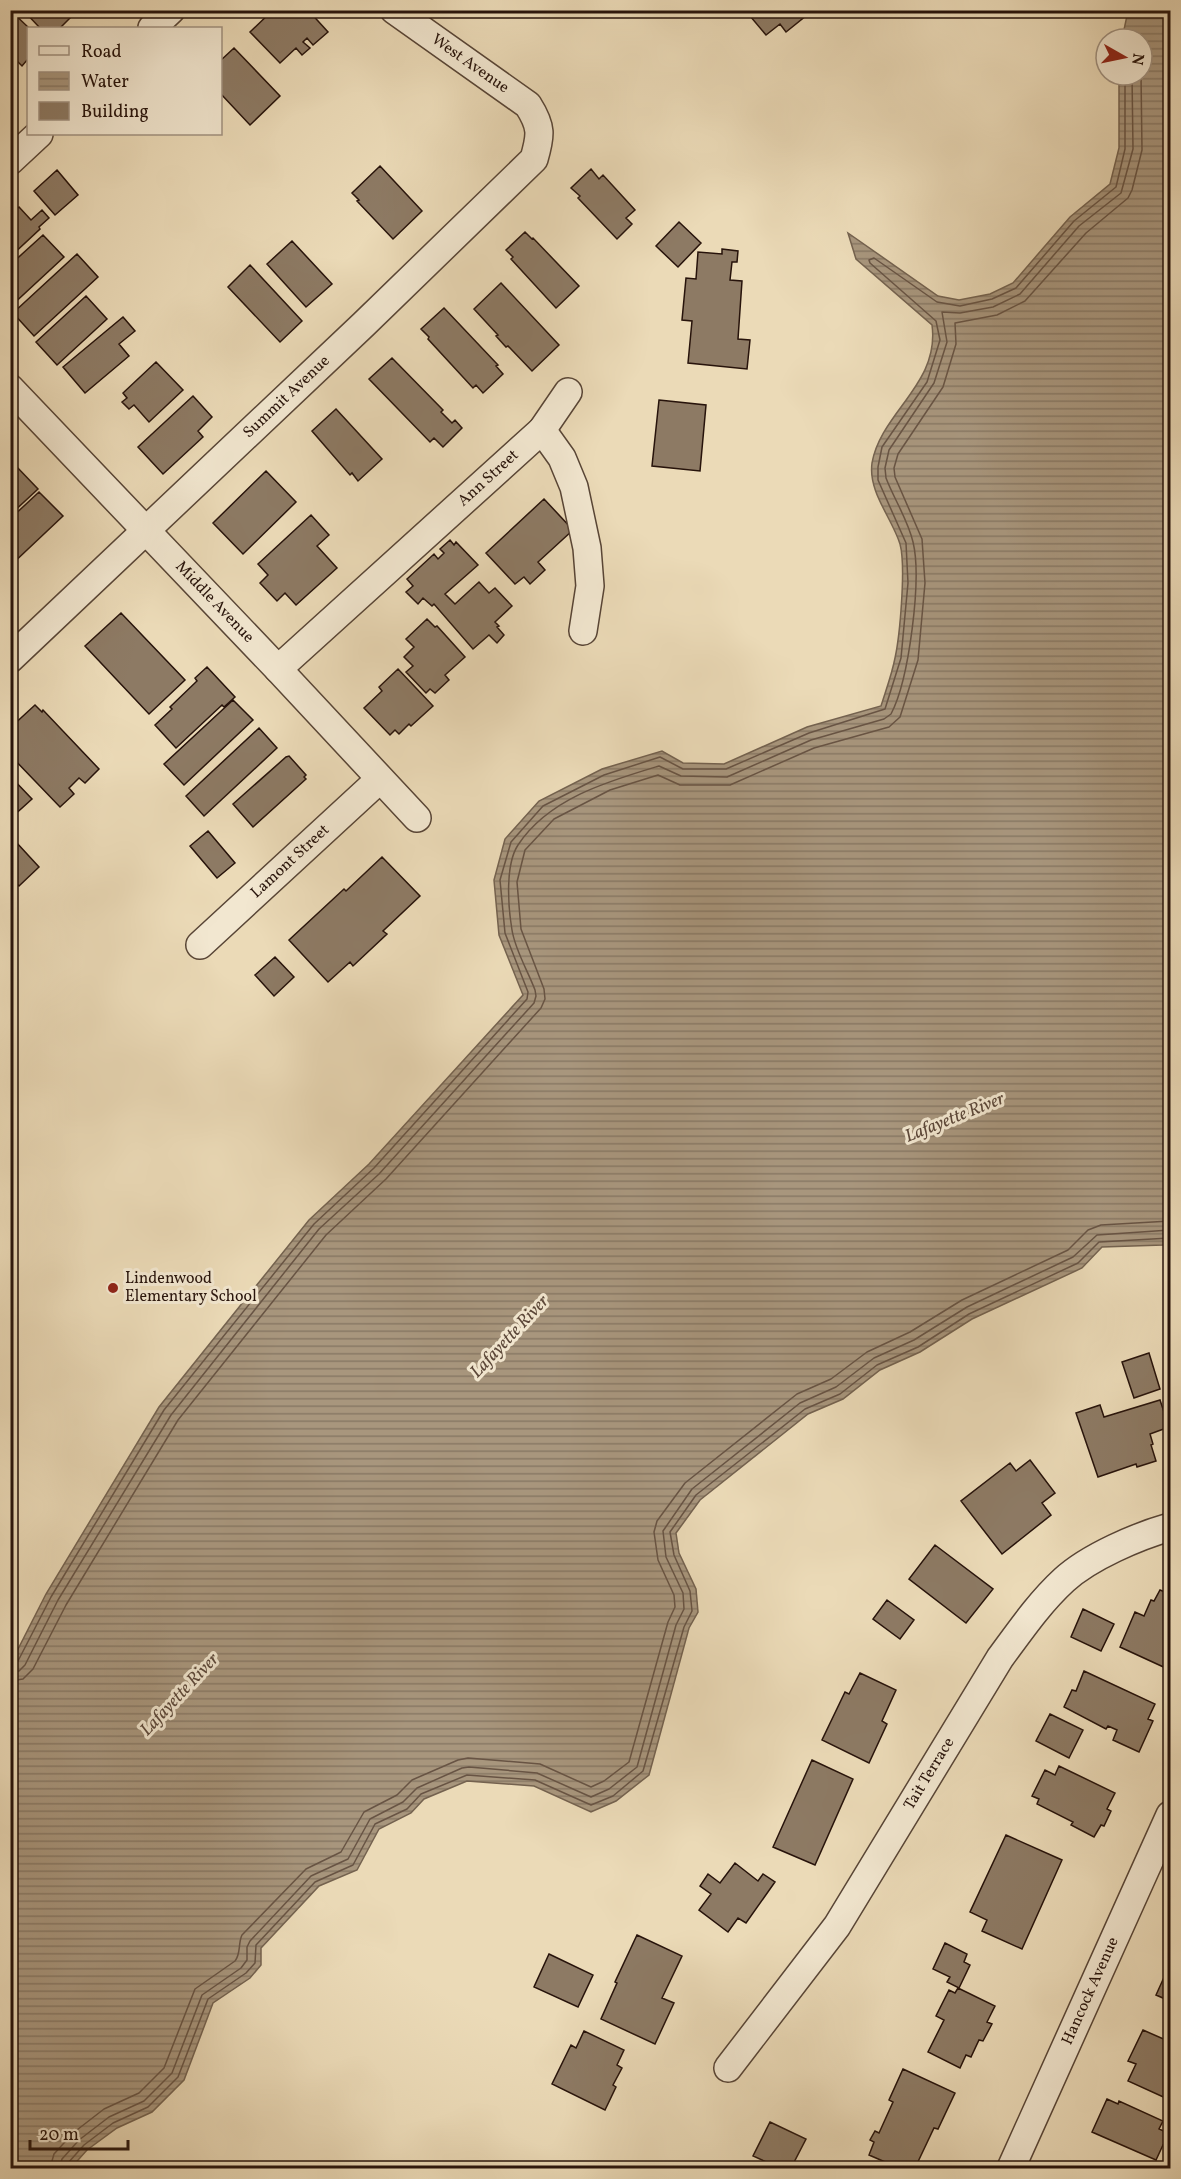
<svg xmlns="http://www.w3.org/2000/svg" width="1181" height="2179" viewBox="0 0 1181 2179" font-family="Vollkorn,serif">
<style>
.water{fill:url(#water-rules);stroke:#74624f;stroke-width:1.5}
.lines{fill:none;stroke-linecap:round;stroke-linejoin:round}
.shore{stroke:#685444;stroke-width:1.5}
.building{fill:#8d7a64;stroke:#27130b;stroke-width:1.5}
.minor-casing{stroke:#584536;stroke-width:30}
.minor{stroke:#f2e7d0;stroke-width:27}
.poi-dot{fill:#8f2418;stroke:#f2e7d0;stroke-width:2}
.labels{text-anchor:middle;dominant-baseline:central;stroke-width:6;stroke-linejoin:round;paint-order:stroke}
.street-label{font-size:16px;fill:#27130b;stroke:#f2e7d0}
.poi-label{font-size:16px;fill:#27130b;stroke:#f2e7d0;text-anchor:start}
.water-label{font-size:18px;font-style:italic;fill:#5b4739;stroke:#f2e7d0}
</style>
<defs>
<pattern id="water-rules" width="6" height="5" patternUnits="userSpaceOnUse" patternTransform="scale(1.5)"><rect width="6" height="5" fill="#a8967d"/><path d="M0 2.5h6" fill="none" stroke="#897965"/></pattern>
</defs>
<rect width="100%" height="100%" fill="#ebdab7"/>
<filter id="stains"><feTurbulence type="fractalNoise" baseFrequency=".00333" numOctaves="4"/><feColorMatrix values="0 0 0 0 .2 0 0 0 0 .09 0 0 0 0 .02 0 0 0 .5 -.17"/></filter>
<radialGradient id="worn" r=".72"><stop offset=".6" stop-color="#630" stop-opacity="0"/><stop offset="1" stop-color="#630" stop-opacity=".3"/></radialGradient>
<path class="water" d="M1128 11H1170V65L1168 79 1170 137V1243L1163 1245 1102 1247 1082 1268 972 1319 920 1352 880 1370 843 1399 808 1414 700 1500 676 1533 679 1553 696 1589 698 1612 689 1628 649 1775 616 1801 591 1812 534 1786 467 1781 424 1799 411 1813 379 1829 357 1870 319 1886 261 1948V1965L250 1978 213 2003 184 2080 152 2112 117 2128 87 2150 71 2168H11V1663L46 1594 159 1407 309 1220 369 1164 523 995 499 935 494 880 505 839 539 801 602 769 662 751 683 763 724 764 807 727 881 706C886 690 892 674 895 658 900 635 906 566 900 544 892 518 868 492 872 463 881 412 940 384 932 325L856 259 848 233 938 296 959 300 990 294 1013 283 1070 217 1110 184 1119 148V75H1142V39H1122Z"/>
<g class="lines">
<path class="shore" d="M10 1665 18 1661 51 1597 164 1410 314 1224 374 1168 527 999 528 992 505 933 500 880 511 842 543 806 604 775 660 757 683 769H726L809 733 885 709 901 658 908 583 906 543 878 480V467L882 447 927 382 940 340 936 321 870 263 869 260 874 258 937 302 960 306 992 299 1016 288 1074 221 1116 187 1125 149V75
M10 1672 19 1671 25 1665 58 1600 171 1415 319 1229 379 1174 534 1003 536 996 535 990C528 971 515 950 512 930 508 906 505 865 518 845 549 798 609 781 659 766L681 776 727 777 811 740 884 719 891 714C909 680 922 579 913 542 908 520 894 499 886 478L885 468 889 450 934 383 947 342 942 312 960 313 993 307 1020 294 1079 226 1121 193 1133 149 1132 75
M10 1681 23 1679 33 1669 66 1605 178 1420 326 1235 386 1179 541 1008 545 999 544 989 521 929 517 882 525 850 554 819 610 790 658 775 680 785H730L814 748 889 727 900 717 918 660 925 583 922 539 895 477 894 468 898 454 943 387 956 344 955 323 997 315 1025 301 1086 233 1128 198 1132 190 1142 150 1141 75
M50 2168 54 2154 73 2133 104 2109 139 2093 164 2068 195 1989 235 1961C241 1954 238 1943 242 1935L306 1869 341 1852 364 1812 397 1795 412 1780 458 1760 468 1758 540 1764 591 1787 604 1781 629 1762 668 1622 675 1607 674 1595 658 1560 654 1532 657 1521 685 1483 797 1394 831 1379 867 1352 910 1332 962 1300 1068 1250 1088 1230 1101 1225 1170 1221
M59 2168 62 2159 79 2140 109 2117 144 2101 172 2073 202 1995 241 1968 247 1960V1947L250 1941 311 1876 348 1859 370 1819 403 1802 417 1788 462 1768 469 1767 537 1773 591 1797 609 1789 637 1767 676 1625 684 1609 683 1593 666 1557 663 1531 692 1489 800 1403 836 1387 874 1358 914 1340 967 1307 1073 1257 1097 1235 1170 1230
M67 2168 68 2163 84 2145 113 2123 148 2107 178 2077 208 1999 246 1973 255 1963 256 1945 315 1882 353 1865 375 1824 407 1809 421 1794 467 1775 535 1780 591 1805 613 1796 643 1771 684 1627 692 1611 690 1591 674 1555 670 1532 696 1495 805 1409 840 1394 877 1365 918 1347 969 1314 1078 1263 1099 1242 1170 1238"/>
</g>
<path class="building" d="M10 10 29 28 28 59 22 66 10 54Z
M23 10H78L60 28H40Z
M273 10H308L328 32 313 45 307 38 303 42 310 48 302 55 296 48 280 63 250 32Z
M745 10H804L807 15 786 32 780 24 766 35Z
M234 48 280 96 250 125 220 93V61Z
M380 166 422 211 393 239 357 201 359 200 352 193Z
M591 169 599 179 603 175 635 210 626 218 632 224 617 239 578 198 580 196 571 188Z
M57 170 78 195 55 215 34 191Z
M19 207 31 220 42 210 49 218 39 227 40 229 10 257V214Z
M679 222 701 243 678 267 656 246Z
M525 232 532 239 533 238 579 286 556 308 511 259 513 257 506 250Z
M43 235 64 257 10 307V265Z
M292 241 332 284 306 307 267 264Z
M722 249 738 251 737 262H732L730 280 742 281 738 339 750 340 747 369 688 363 692 321 682 320 686 278 696 279 698 252 722 254Z
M77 254 98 277 34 336 13 313Z
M250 265 302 321 280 342 228 287Z
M501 283 559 345 532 371 508 346 506 347 496 336 498 335 474 309Z
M86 296 107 319 57 365 36 342Z
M444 308 498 365 496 366 503 374 483 393 476 385 473 388 428 339 429 337 421 329Z
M123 317 135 331 119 344 129 356 85 393 63 367Z
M392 358 443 410 441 412 452 423 455 420 462 428 443 447 434 438 430 442 369 379Z
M156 362 183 390 149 422 134 405 129 409 122 402 127 398 123 393Z
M193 396 212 417 198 431 203 437 163 474 138 447Z
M659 400 706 405 700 471 652 466Z
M336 409 382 459 358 481 352 473 350 475 312 431Z
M15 465 38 489 10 515V469Z
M266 471 296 502 243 554 213 523Z
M39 492 63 516 10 566V519Z
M544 499 573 530 538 562 545 570 530 584 524 577 515 584 486 553Z
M311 515 329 535 317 546 337 568 296 605 285 593 277 601 260 583 268 575 258 564Z
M450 540 454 545 456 542 478 565 445 594 455 604 479 582 489 593 495 588 512 606 495 622 499 626 497 627 504 635 497 643 489 635 473 649 434 604 432 606 423 598 418 604 406 592 413 586 407 579 434 554 438 559 444 553 440 549Z
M121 613 185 680 149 714 85 646Z
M427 619 435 627 437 626 465 657 445 675 449 680 435 693 430 689 426 693 406 672 413 666 404 657 414 647 406 639Z
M207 667 235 697 224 707 222 705 176 748 155 725 172 709 170 707 197 681 195 678Z
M398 669 433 706 411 726 409 724 399 734 395 730 390 735 364 708 382 691 379 687Z
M233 700 253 720 184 785 164 764Z
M35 705 42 712 43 710 99 769 85 783 79 778 69 788 74 794 60 807 10 755V728Z
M259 728 277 748 204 816 186 796Z
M289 756 306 775 304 777 306 779 253 827 233 804 286 757Z
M10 776 32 799 11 818H10Z
M208 831 235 863 217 878 190 846Z
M16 842 39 867 19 886 10 877V848Z
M382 857 420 896 383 931 387 934 353 966 350 962 328 982 289 940 344 889 346 891Z
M275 957 294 977 274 996 255 975Z
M1149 1353 1160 1389 1134 1398 1122 1362Z
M1160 1400 1169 1427 1150 1434 1153 1444 1151 1445 1156 1461 1137 1467 1136 1464 1098 1477 1076 1413 1100 1405 1104 1417Z
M1030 1460 1055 1493 1042 1503 1051 1515 1002 1554 961 1501 1010 1463 1016 1471Z
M935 1545 993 1589 966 1623 909 1579Z
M1160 1590 1170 1594V1670L1120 1647 1135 1612 1144 1616 1151 1600 1154 1601Z
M887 1600 914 1620 900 1639 873 1619Z
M1083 1609 1114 1624 1101 1651 1071 1637Z
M1084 1671 1155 1704 1148 1719 1153 1721 1139 1752 1113 1740 1117 1730 1108 1726 1106 1729 1064 1707 1072 1690 1076 1691Z
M860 1673 896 1690 882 1721 887 1724 869 1763 822 1740 845 1692 849 1694Z
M1050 1714 1083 1730 1069 1758 1036 1741Z
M812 1760 853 1779 815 1865 773 1847Z
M1059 1766 1115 1793 1107 1809 1111 1811 1104 1826 1101 1825 1094 1837 1071 1825 1073 1822 1037 1804 1039 1799 1032 1796 1045 1770 1055 1775Z
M1006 1835 1062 1860 1022 1949 982 1931 987 1920 970 1912Z
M735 1863 758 1881 763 1874 775 1882 746 1923 738 1918 728 1932 699 1910 711 1894 700 1886 708 1874 720 1883Z
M637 1935 682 1956 662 1998 674 2003 655 2044 601 2019 617 1983 615 1982Z
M945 1943 967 1954 964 1962 970 1965 959 1988 947 1982 950 1977 933 1969Z
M549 1954 593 1975 578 2007 534 1987Z
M1170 1964V2001L1156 1995Z
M958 1988 995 2006 987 2022 992 2024 983 2041 979 2040 971 2057 966 2055 960 2068 928 2052 944 2020 936 2016 949 1990 955 1993Z
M1143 2030 1168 2041 1164 2051 1170 2054V2100L1128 2081 1136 2064 1128 2061Z
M584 2031 624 2050 617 2065 622 2068 613 2085 616 2087 605 2110 552 2084 571 2045 576 2048Z
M903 2069 955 2093 938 2129 934 2128 915 2168H899L869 2155 874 2142 870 2140 875 2131 879 2133 893 2102 889 2100Z
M1107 2099 1118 2104 1119 2101 1163 2121 1159 2129 1170 2134 1169 2148 1163 2145 1156 2160 1092 2132Z
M770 2122 806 2139 791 2168H780L753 2156Z
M849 2162 863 2168H846Z
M1080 2162 1093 2168H1077Z"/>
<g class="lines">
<defs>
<g id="minor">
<path d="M152 28 171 10"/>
<path d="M10 161 39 134"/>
<path id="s1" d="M10 388 278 669 417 818"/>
<path d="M542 430 562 458 574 487 587 548 590 586 583 631"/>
<path id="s2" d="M10 659 364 324 534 159C541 135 542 127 528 105L394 10"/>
<path id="s3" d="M278 669 542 430 568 392"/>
<path id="s4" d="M200 945 380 779"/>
<path id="s5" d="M728 2068 837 1926 1000 1658C1020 1631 1039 1603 1064 1580 1089 1557 1138 1536 1170 1527"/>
<path id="s6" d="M1011 2168 1170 1815"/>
</g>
</defs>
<use href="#minor" class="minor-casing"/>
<use href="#minor" class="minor"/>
</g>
<circle class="poi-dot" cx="113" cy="1288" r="6"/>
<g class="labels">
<g class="street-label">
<text transform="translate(470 64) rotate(35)">West Avenue</text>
<text stroke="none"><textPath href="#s2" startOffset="381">Summit Avenue</textPath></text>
<text stroke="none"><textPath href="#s3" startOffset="284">Ann Street</textPath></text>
<text stroke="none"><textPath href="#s1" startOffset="296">Middle Avenue</textPath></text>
<text stroke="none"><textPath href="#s4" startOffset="123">Lamont Street</textPath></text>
<text stroke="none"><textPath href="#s5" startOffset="357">Tait Terrace</textPath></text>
<text stroke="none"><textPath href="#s6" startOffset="194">Hancock Avenue</textPath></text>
</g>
<g class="poi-label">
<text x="125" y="1279">Lindenwood<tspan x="125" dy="18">Elementary School</tspan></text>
</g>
<g class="water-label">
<text transform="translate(955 1118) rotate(-22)">Lafayette River</text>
<text transform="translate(510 1337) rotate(-47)">Lafayette River</text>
<text transform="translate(180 1695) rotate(-47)">Lafayette River</text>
</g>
</g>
<rect width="1181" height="2179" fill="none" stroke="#ebdab7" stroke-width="36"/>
<rect x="12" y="12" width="1157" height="2155" fill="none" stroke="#27130b" stroke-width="3"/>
<rect x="18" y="18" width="1145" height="2143" fill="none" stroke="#27130b" stroke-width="1.5"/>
<rect x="27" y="27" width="195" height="108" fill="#f2e7d0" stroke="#a19281" stroke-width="1.5"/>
<rect x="39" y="46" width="30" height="9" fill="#f2e7d0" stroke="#a19281" stroke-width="1.5"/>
<text x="81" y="57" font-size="18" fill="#27130b">Road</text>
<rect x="39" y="72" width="30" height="18" fill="url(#water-rules)" stroke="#a19281" stroke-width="1.5"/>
<text x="81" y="87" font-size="18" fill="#27130b">Water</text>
<rect x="39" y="102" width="30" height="18" fill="#8d7a64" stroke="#a19281" stroke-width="1.5"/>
<text x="81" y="117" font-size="18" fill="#27130b">Building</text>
<g transform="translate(1124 57) rotate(99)"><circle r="28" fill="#f2e7d0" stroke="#a19281" stroke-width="1.5"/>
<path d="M0-4.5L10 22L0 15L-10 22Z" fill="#8f2418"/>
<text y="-9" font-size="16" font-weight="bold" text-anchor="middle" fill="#27130b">N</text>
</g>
<path d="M30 2140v9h98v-9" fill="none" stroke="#27130b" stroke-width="3"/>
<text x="39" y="2140" font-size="18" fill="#27130b" stroke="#f2e7d0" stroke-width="4.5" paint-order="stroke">20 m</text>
<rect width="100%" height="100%" filter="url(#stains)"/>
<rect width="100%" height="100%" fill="url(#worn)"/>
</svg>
